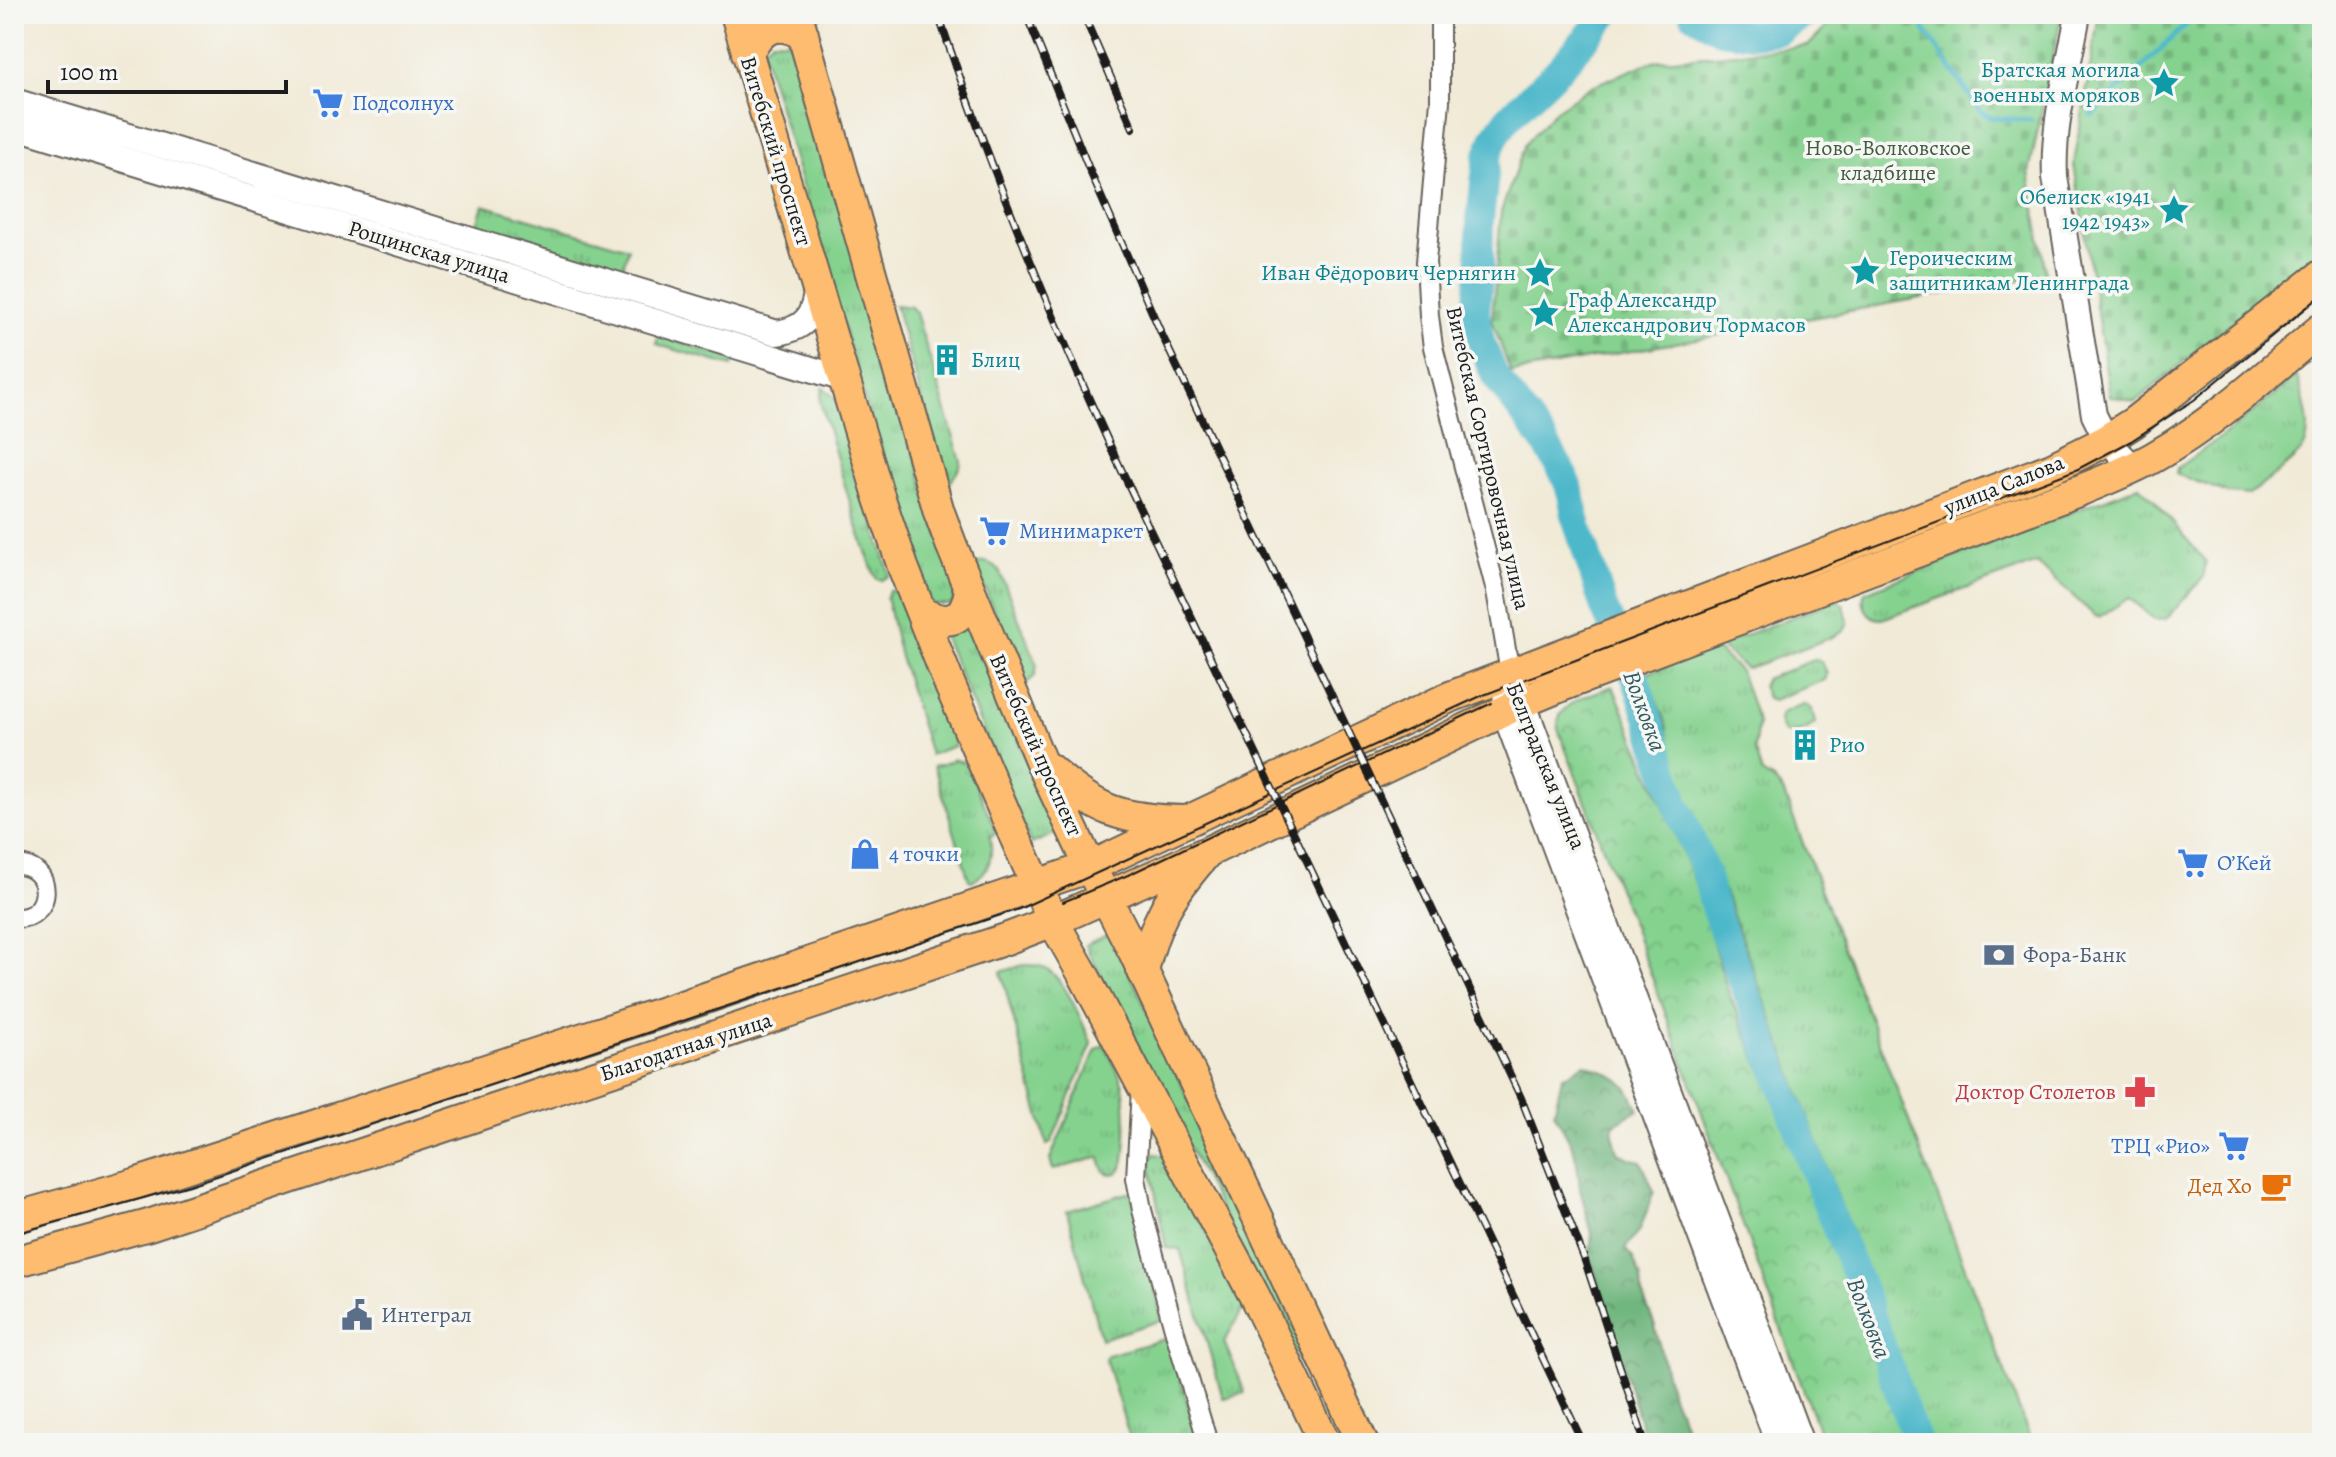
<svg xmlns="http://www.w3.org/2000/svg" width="2336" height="1457" viewBox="0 0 2336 1457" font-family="Alegreya,serif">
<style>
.grass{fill:url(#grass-tufts);stroke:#507756;stroke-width:2}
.forest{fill:url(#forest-crowns);stroke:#44684b;stroke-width:2}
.cemetery{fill:url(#cemetery-stones);stroke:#507756;stroke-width:2}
.park{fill:url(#park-crowns);stroke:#507756;stroke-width:2}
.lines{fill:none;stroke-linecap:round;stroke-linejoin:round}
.stream{stroke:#4eb8ca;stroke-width:5}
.river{stroke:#4eb8ca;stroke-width:28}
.minor-casing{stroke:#67645d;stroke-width:22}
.tertiary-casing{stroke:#67645d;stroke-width:28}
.primary-casing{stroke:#67645d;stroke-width:34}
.minor{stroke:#fff;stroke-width:18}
.tertiary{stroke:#fff;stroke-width:24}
.primary{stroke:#febc70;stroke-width:30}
.tram{stroke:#1c1c1c;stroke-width:2}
.rail-casing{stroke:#1c1c1c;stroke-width:8}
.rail{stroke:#f6f6f2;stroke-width:5;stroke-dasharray:15;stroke-linecap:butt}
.labels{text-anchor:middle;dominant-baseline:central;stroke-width:7;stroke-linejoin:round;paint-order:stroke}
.culture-label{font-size:22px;fill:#0d838f;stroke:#f6f6f2;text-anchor:start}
.shop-label{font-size:22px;fill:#366cbe;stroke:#f6f6f2;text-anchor:start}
.park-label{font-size:22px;fill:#415c44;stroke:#f6f6f2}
.street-label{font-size:22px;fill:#1c1c1c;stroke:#f6f6f2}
.service-label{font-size:22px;fill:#4e5e75;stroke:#f6f6f2;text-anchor:start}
.health-label{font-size:22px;fill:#be3a42;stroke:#f6f6f2;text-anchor:end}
.food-label{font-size:22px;fill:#c56008;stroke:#f6f6f2;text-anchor:end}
.water-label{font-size:24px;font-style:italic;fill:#305a62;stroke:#f6f6f2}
</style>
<defs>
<pattern id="grass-tufts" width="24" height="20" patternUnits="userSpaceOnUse" patternTransform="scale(2)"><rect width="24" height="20" fill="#85d28f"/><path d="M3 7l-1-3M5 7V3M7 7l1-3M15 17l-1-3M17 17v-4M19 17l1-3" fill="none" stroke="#72b47b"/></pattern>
<pattern id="forest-crowns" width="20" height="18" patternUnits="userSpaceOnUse" patternTransform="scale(2)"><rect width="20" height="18" fill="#6cb47a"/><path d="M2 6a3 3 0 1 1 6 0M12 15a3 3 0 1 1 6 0" fill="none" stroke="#589263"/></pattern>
<pattern id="cemetery-stones" width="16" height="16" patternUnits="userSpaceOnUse" patternTransform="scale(2)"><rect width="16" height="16" fill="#85d28f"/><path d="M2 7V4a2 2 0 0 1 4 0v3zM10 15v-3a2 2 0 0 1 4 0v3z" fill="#72b47b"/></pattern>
<pattern id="park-crowns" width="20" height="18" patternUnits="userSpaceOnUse" patternTransform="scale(2)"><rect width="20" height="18" fill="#85d28f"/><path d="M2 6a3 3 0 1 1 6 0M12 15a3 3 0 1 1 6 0" fill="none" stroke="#72b47b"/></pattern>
</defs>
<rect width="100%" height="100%" fill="#f6f6f2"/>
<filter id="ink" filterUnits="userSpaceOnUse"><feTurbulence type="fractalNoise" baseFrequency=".0125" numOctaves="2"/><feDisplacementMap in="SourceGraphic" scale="16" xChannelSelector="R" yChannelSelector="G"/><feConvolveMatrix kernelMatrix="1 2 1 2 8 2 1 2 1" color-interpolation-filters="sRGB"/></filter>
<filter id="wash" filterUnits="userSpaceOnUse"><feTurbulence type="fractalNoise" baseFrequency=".006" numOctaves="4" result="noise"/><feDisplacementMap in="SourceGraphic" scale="32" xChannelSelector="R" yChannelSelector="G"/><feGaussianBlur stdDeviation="1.8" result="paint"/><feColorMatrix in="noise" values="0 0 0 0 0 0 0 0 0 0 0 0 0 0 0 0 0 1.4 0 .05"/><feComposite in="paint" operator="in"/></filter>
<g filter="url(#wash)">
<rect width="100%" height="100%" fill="#f1ead7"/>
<path class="grass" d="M772 40 790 41 956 591 951 605 930 604 904 533 762 49Z
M483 205 628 248 622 272 476 228Z
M895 305 911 307 916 313 961 461 960 467 947 488Z
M658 336 734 359 732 366 662 346 656 343Z
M2297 376C2302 396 2313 424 2305 445 2300 459 2262 484 2249 495L2228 493 2176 474 2177 468 2231 430Z
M823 387 834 397 837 405 890 575 882 580 877 579 874 574 857 526 821 405 820 399Z
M2139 486 2152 498 2206 562 2203 578 2166 619 2155 620 2129 598 2099 617 2095 616 2037 563 1882 619C1868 619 1860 605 1865 592Z
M986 562 993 565 999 570 1037 664 1035 676 1026 684H1023L976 566 979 563Z
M893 590 897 592 955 736 954 746 930 755 900 657 886 597 889 591Z
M1837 600 1844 605 1848 622 1844 631 1830 638 1746 669 1719 645Z
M968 621 1057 833 1031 844 941 630Z
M1714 647 1740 671 1758 724 1754 749 1762 773 1772 779 1783 791 2032 1443H1928L1917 1409 1709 851 1692 818 1671 754 1666 724 1646 674Z
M1816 659 1822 662 1827 674 1825 680 1773 700 1767 698 1762 686 1765 679Z
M1804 704 1812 709 1815 723C1808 730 1795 734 1785 733 1770 712 1787 711 1804 704Z
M955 759 966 763 997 833 990 836C993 855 991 872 972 881L969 880 934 766 940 765Z
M1111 933 1330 1404 1326 1403 1322 1407 1085 945Z
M1023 965C1030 965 1037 965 1043 967 1065 976 1082 1023 1092 1044L1051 1143 1047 1145 1001 972Z
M1104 1045C1111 1058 1120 1072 1123 1086 1126 1100 1128 1159 1121 1169 1117 1174 1115 1174 1110 1174L1105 1172 1099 1157 1053 1170 1050 1159 1096 1050Z
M1154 1154 1166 1156 1246 1304 1224 1342 1245 1393 1223 1398 1180 1249 1166 1248 1151 1170V1159Z
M1131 1192 1162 1320 1101 1339 1067 1211Z
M1164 1339 1171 1345 1199 1443H1136L1130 1438 1105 1358 1108 1355Z"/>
<path class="forest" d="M1585 1064C1614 1075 1626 1078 1639 1110L1614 1124 1613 1135 1618 1152 1631 1159 1641 1161 1654 1191 1640 1230 1625 1249 1633 1258 1641 1278 1642 1294 1655 1326 1670 1391 1692 1443H1646L1590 1256 1592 1233 1580 1189 1577 1163 1573 1147 1554 1112 1562 1077Z"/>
<path class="cemetery" d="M1839 14H2060V22L2029 173 2046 275 1511 373 1492 320 1501 212 1525 144 1555 111 1590 87 1653 61 1808 46Z
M2099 14H2322V248L2135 402 2110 396 2074 164Z"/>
<path class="park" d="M1613 686 1694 880 1729 994 1769 1087 1908 1443H1823L1649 969 1558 729C1555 701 1592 695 1613 686Z"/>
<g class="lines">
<path class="stream" d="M1914 14 1981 112 1992 118 2031 120
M2092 115 2197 14"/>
<path class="river" d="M1607 14 1559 69 1510 116 1495 137 1487 157 1480 220V265L1476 313 1481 341 1495 376 1544 441 1565 476 1571 494 1576 520 1604 608 1636 680 1676 803 1706 874 1714 907 1835 1226 1863 1292 1917 1443
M1693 14 1721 30 1752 34 1779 31 1806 14"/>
</g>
</g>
<g filter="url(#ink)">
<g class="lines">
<defs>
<path id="minor" d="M1440 14V101L1426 262 1429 316 1433 347 1496 591 1510 673
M14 865C56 863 54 921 14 918
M1141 1089 1136 1178 1142 1210 1174 1329 1208 1443"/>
<path id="tertiary" d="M2078 14C2069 68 2052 122 2055 177L2094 415 2106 439 2134 468
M14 101 777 333C807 328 813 316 817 288
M14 126 844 379
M1517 686 1801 1443
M1506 695 1504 711C1594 956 1687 1199 1778 1443"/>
<path id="primary" d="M736 14 878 493 903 567 949 683 1016 839 1053 921 1083 974 1254 1295 1325 1443
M797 14 939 512 951 544 1040 760 1090 867 1134 952 1363 1443
M747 53C763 28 774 19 803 34
M922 613C949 625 962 623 970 592
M1048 768C1096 811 1121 820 1185 821
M1143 972C1154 922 1170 895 1203 857
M14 1218 138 1183 679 1007 1090 867 1450 697 2052 468 2098 445 2133 423 2322 275
M14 1262 149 1225 1006 939 1053 921 1207 852 1523 702 1564 685 2081 490C2105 480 2131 470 2154 457 2216 422 2268 373 2322 328"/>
</defs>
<use href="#minor" class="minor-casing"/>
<use href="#tertiary" class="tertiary-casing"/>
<use href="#primary" class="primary-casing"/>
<use href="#minor" class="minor"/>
<use href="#tertiary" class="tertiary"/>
<use href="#primary" class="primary"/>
<path class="tram" d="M1063 902 1128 875 1492 703
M14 1234 190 1185 1019 909 1481 696 2078 469 2131 441 2194 400 2322 295"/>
<defs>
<path id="rail" d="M938 14C988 163 1047 307 1112 450L1583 1443
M1026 14 1089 169 1162 335 1521 1098 1584 1258 1645 1443
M1083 14 1133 128"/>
</defs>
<use href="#rail" class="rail-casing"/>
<use href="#rail" class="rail"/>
</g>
</g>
<defs>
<symbol id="sight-bare" viewBox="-9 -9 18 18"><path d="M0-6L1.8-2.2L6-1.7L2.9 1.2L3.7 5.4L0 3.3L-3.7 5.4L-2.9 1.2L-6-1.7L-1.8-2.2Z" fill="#0f9aa8" stroke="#f6f6f2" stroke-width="2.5" paint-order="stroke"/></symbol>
<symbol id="supermarket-bare" viewBox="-9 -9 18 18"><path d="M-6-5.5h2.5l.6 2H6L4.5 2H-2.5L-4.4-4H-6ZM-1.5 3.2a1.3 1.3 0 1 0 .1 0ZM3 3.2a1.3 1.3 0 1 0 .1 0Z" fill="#3f7fe0" stroke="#f6f6f2" stroke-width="2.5" paint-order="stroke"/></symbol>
<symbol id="building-bare" viewBox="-9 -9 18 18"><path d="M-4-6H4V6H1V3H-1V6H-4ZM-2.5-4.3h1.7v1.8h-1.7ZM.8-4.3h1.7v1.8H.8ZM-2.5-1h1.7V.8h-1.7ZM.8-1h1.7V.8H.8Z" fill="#0f9aa8" stroke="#f6f6f2" stroke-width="2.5" paint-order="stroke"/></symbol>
<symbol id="shop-bare" viewBox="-9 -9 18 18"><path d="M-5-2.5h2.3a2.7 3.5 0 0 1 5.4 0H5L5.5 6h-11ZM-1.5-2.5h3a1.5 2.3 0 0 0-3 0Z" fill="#3f7fe0" stroke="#f6f6f2" stroke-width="2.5" paint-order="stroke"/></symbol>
<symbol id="bank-bare" viewBox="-9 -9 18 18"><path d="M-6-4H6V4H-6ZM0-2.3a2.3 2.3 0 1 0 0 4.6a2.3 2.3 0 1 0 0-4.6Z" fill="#5c6f8a" stroke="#f6f6f2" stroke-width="2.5" paint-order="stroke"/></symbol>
<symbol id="pharmacy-bare" viewBox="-9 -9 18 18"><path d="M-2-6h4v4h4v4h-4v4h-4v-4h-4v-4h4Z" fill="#e0444e" stroke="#f6f6f2" stroke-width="2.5" paint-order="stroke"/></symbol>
<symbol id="cafe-bare" viewBox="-9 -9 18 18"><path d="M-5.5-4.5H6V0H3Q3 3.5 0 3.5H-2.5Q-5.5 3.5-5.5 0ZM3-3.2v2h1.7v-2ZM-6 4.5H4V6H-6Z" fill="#e8710a" stroke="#f6f6f2" stroke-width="2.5" paint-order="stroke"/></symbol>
<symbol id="civic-bare" viewBox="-9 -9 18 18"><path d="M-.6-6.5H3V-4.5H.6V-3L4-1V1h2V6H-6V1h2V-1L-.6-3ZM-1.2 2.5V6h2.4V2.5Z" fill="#5c6f8a" stroke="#f6f6f2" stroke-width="2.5" paint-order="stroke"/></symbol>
</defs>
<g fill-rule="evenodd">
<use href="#sight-bare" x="2142" y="61" width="44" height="44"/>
<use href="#supermarket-bare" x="306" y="81" width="44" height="44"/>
<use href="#sight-bare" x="2152" y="188" width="44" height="44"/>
<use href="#sight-bare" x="1843" y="249" width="44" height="44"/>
<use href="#sight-bare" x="1518" y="251" width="44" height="44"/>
<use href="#sight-bare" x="1522" y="291" width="44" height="44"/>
<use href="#building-bare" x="925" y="338" width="44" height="44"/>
<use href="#supermarket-bare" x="973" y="509" width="44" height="44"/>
<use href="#building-bare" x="1783" y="723" width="44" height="44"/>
<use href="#shop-bare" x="843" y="832" width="44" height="44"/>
<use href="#supermarket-bare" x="2171" y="841" width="44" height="44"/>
<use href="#bank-bare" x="1977" y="933" width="44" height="44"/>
<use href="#pharmacy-bare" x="2118" y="1070" width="44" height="44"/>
<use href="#supermarket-bare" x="2212" y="1124" width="44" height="44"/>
<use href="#cafe-bare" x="2254" y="1164" width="44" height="44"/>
<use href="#civic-bare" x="335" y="1293" width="44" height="44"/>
</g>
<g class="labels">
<g class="culture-label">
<text x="2140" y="70" text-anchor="end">Братская могила<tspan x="2140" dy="25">военных моряков</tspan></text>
<text x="2150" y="197" text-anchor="end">Обелиск «1941<tspan x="2150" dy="25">1942 1943»</tspan></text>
<text x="1889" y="258">Героическим<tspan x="1889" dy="25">защитникам Ленинграда</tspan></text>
<text x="1516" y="273" text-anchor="end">Иван Фёдорович Чернягин</text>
<text x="1568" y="300">Граф Александр<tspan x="1568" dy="25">Александрович Тормасов</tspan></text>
<text x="971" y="360">Блиц</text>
<text x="1829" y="745">Рио</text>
</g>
<g class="shop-label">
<text x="352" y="103">Подсолнух</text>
<text x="1019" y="531">Минимаркет</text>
<text x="889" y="854">4 точки</text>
<text x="2217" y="863">О’Кей</text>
<text x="2210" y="1146" text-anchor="end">ТРЦ «Рио»</text>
</g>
<g class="park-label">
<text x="1888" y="148">Ново-Волковское<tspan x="1888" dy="25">кладбище</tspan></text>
</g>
<g class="street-label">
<text transform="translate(776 151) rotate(73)">Витебский проспект</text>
<text transform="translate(429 252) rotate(17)">Рощинская улица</text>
<text transform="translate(1488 458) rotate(77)">Витебская Сортировочная улица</text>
<text transform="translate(2004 485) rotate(-22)">улица Салова</text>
<text transform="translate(1036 745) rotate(66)">Витебский проспект</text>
<text transform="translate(1546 766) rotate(68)">Белградская улица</text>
<text transform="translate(686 1047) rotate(-18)">Благодатная улица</text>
</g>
<g class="service-label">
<text x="2023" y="955">Фора-Банк</text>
<text x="381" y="1315">Интеграл</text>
</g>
<g class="health-label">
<text x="2116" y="1092">Доктор Столетов</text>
</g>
<g class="food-label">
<text x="2252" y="1186">Дед Хо</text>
</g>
<g class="water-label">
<text transform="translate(1645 711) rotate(70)">Волковка</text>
<text transform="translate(1869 1318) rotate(69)">Волковка</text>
</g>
</g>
<rect width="2336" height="1457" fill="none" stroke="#f6f6f2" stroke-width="48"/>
<path d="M48 80v12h238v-12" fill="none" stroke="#1c1c1c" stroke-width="4"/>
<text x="60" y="80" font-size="24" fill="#1c1c1c" stroke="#f6f6f2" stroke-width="6" paint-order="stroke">100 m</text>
</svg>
